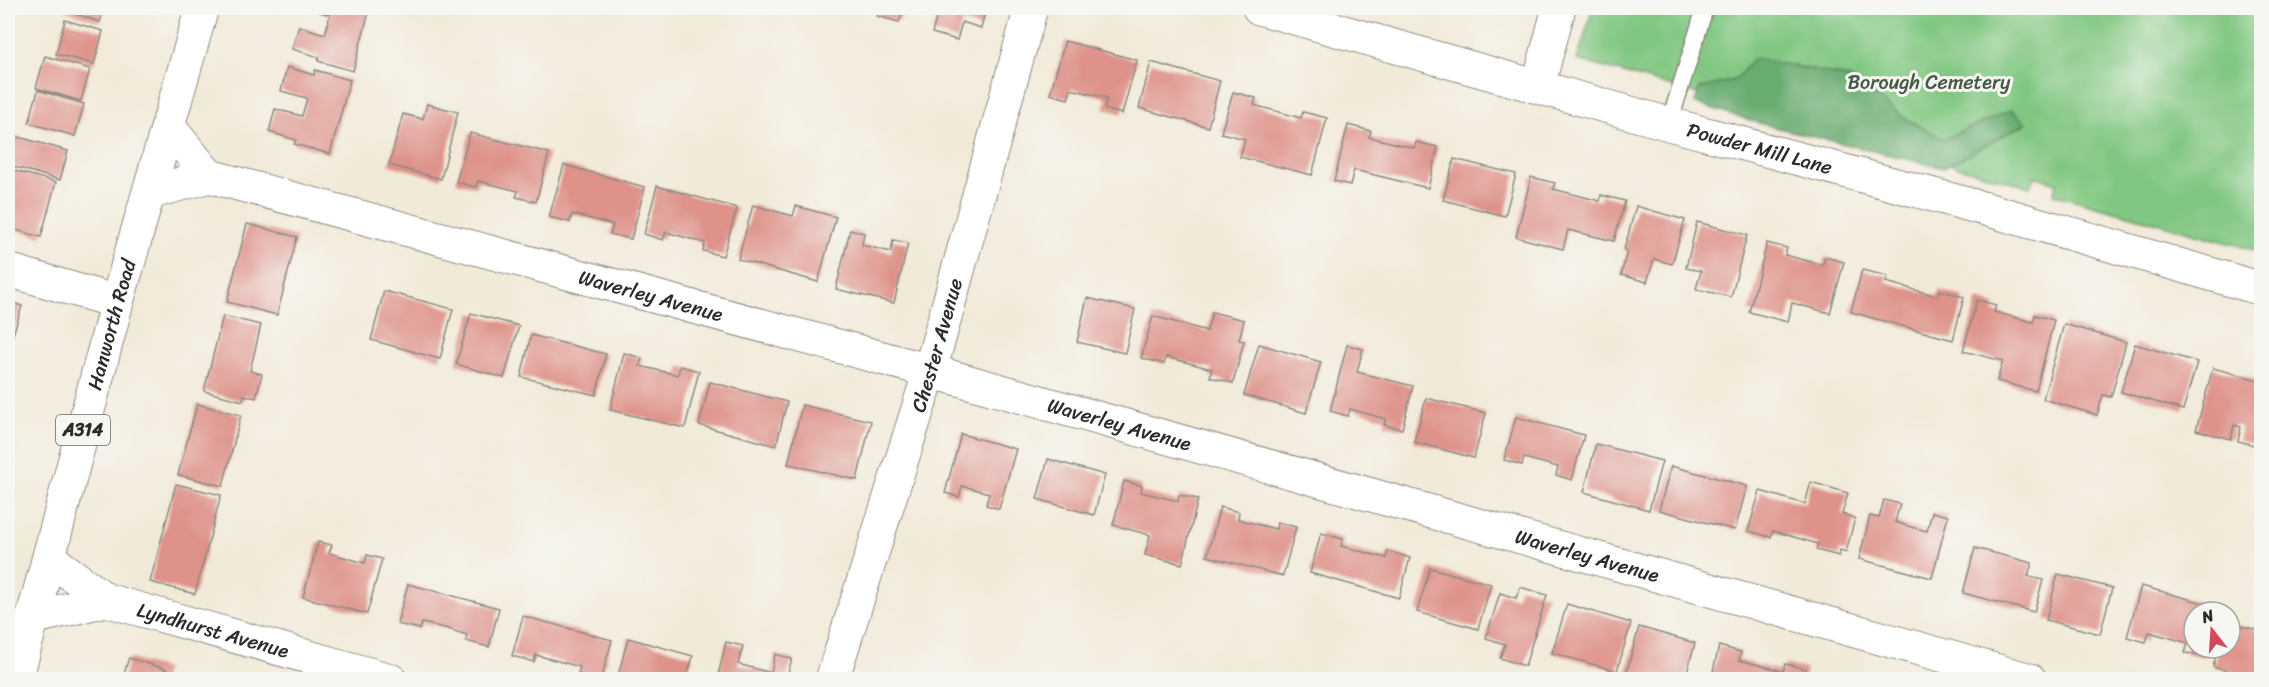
<svg xmlns="http://www.w3.org/2000/svg" width="2269" height="687" viewBox="0 0 2269 687" font-family="Sriracha,sans-serif">
<style>
.green{fill:#81c781;stroke:#567956;stroke-width:1.5}
.forest{fill:#68ac6f;stroke:#4a6c4d;stroke-width:1.5}
.building{fill:#de9289}
.lines{fill:none;stroke-linecap:round;stroke-linejoin:round}
.lane-casing{stroke:#8e8a82;stroke-width:19}
.street-casing{stroke:#8e8a82;stroke-width:35}
.secondary-casing{stroke:#8e8a82;stroke-width:35}
.primary-casing{stroke:#8e8a82;stroke-width:35}
.lane{stroke:#fff;stroke-width:16}
.street{stroke:#fff;stroke-width:33}
.secondary{stroke:#fff;stroke-width:33}
.primary{stroke:#fff;stroke-width:33}
.labels{text-anchor:middle;dominant-baseline:central;stroke-width:6;stroke-linejoin:round;paint-order:stroke}
.shield{fill:#f6f6f2;stroke:#686867;stroke-width:1.5}
.shield-label{font-size:18px;font-weight:bold;fill:#2b2b2b}
.park-label{font-size:20px;fill:#455a45;stroke:#f6f6f2}
.street-label{font-size:20px;fill:#2b2b2b;stroke:#f6f6f2}
</style>
<rect width="100%" height="100%" fill="#f6f6f2"/>
<filter id="ink" filterUnits="userSpaceOnUse"><feTurbulence type="fractalNoise" baseFrequency=".0167" numOctaves="2"/><feDisplacementMap in="SourceGraphic" scale="12" xChannelSelector="R" yChannelSelector="G"/><feConvolveMatrix kernelMatrix="1 2 1 2 8 2 1 2 1" color-interpolation-filters="sRGB"/></filter>
<filter id="wash" filterUnits="userSpaceOnUse"><feTurbulence type="fractalNoise" baseFrequency=".008" numOctaves="4" result="noise"/><feDisplacementMap in="SourceGraphic" scale="24" xChannelSelector="R" yChannelSelector="G"/><feGaussianBlur stdDeviation="1.35" result="paint"/><feColorMatrix in="noise" values="0 0 0 0 0 0 0 0 0 0 0 0 0 0 0 0 0 1.4 0 .05"/><feComposite in="paint" operator="in"/></filter>
<g filter="url(#wash)">
<rect width="100%" height="100%" fill="#f2ead8"/>
<path class="green" d="M1593 8H2261V252L2053 194 2057 183 2034 176 2030 187 1577 60Z"/>
<path class="forest" d="M1754 58 1848 77 1908 120 1944 139 2012 110 2026 123 1944 168 1762 124 1695 103 1699 89 1736 79Z"/>
<g id="blocks">
<path class="building" d="M65 8H104L100 22 64 10Z
M306 8H370L353 71 318 61 319 57 292 49 299 26 325 34 330 15Z
M880 8H904L899 22 877 16Z
M907 8H986L981 28 962 22 957 40 932 33 937 16Z
M65 20 103 31 94 64 56 54Z
M1065 41 1137 60 1122 114 1104 109 1107 98 1071 89 1068 99 1050 94Z
M45 56 90 69 81 101 36 88Z
M1151 62 1220 81 1208 127 1139 108Z
M287 67 314 75 315 70 350 80 330 154 294 144 296 140 269 132 275 109 302 116 307 98 281 91Z
M38 90 84 104 75 136 29 123Z
M1233 92 1256 98 1254 105 1301 118 1303 112 1327 118 1312 175 1240 157 1245 139 1221 133Z
M427 104 458 112 441 179 389 165 403 114 423 119Z
M1348 125 1371 131 1369 137 1414 148 1416 142 1438 147 1428 188 1354 170 1350 185 1334 181Z
M470 133 549 153 536 202 516 197 518 191 478 181 476 187 456 182Z
M8 134 68 151 60 180 8 165Z
M1454 159 1516 174 1505 216 1443 200Z
M564 165 645 187 631 239 610 234 613 225 572 214 570 222 549 217Z
M8 169 56 182 41 237 8 228Z
M1531 177 1555 183 1553 189 1600 201 1601 195 1625 201 1614 241 1568 230 1563 249 1516 237Z
M657 186 737 208 723 256 703 251 705 243 666 232 663 240 644 234Z
M753 205 793 216 796 206 836 217 818 282 738 259Z
M1636 206 1685 220 1672 264 1654 259 1647 282 1621 275 1627 251 1624 250Z
M1697 222 1747 235 1731 297 1696 289 1701 271 1686 268Z
M247 224 297 237 277 315 227 302Z
M850 230 864 233 862 245 891 252 893 240 908 243 894 303 836 289Z
M1767 243 1787 248 1785 255 1823 265 1825 257 1844 262 1830 313 1792 303 1788 322 1749 312Z
M1862 270 1888 276 1886 282 1937 296 1939 290 1964 297 1953 340 1851 312Z
M384 291 453 309 440 359 371 340Z
M1087 298 1135 309 1125 353 1077 342Z
M1977 300 1996 305 1994 312 2033 322 2035 315 2054 320 2036 391 1997 381 2003 361 1963 351Z
M8 302 22 306 12 338 8 337Z
M1212 312 1244 320 1239 340 1244 341 1233 383 1210 377 1212 369 1166 357 1164 364 1141 358 1153 316 1207 331Z
M471 313 519 326 504 378 456 364Z
M223 316 261 325 250 371 262 374 256 398 244 395 243 401 204 391Z
M2064 324 2126 342 2111 397 2103 395 2097 415 2043 399Z
M531 335 606 354 596 395 521 377Z
M1259 344 1321 362 1306 413 1244 395Z
M2135 344 2197 362 2183 410 2121 392Z
M1347 345 1363 349 1357 372 1413 386 1402 429 1384 425 1386 419 1350 409 1348 416 1330 411Z
M624 353 642 358 640 366 678 375 680 366 699 371 685 428 610 410Z
M2213 368 2262 381V447L2238 441 2241 427 2234 425 2231 439 2196 430Z
M710 382 787 402 776 446 699 425Z
M1426 398 1486 413 1474 458 1414 442Z
M197 404 241 415 223 486 178 475Z
M802 405 871 421 857 480 788 464Z
M1516 417 1584 435 1572 480 1556 475 1558 467 1524 458 1522 465 1504 460Z
M961 434 1016 449 999 509 986 505 989 493 962 486 959 497 945 493Z
M1596 444 1662 461 1649 510 1584 492Z
M1048 459 1105 475 1094 515 1037 499Z
M1671 466 1747 486 1735 530 1659 510Z
M1124 481 1142 486 1141 492 1178 501 1179 495 1198 499 1182 564 1145 555 1150 535 1113 525Z
M1811 482 1848 493 1842 514 1855 518 1846 552 1840 550 1839 556 1816 550 1818 544 1773 531 1771 537 1748 531 1760 491 1805 504Z
M176 484 221 495 195 594 150 582Z
M1884 500 1900 504 1895 522 1911 527 1927 531 1932 512 1948 516 1932 578 1859 559 1870 516 1879 518Z
M1220 507 1239 512 1238 519 1256 524 1276 529 1277 522 1296 527 1283 576 1207 556Z
M1321 533 1343 539 1341 546 1386 558 1388 551 1410 558 1399 598 1310 573Z
M318 542 332 545 329 553 365 563 367 555 382 559 367 614 303 597Z
M1975 548 2032 563 2028 576 2043 580 2034 612 1963 593Z
M1430 568 1491 584 1478 629 1417 612Z
M2058 574 2112 588 2100 634 2046 620Z
M408 584 499 608 489 647 466 641 467 635 445 628 422 623 420 629 397 624Z
M2141 586 2219 607 2217 612H2194V648H2207L2205 657 2185 653 2188 643 2149 632 2146 642 2127 637Z
M1520 587 1547 595 1525 666 1500 658 1505 644 1486 638 1500 593 1516 598Z
M1567 604 1631 623 1617 671 1552 653Z
M523 616 612 640 601 680 578 674 580 667 536 655 534 662 512 656Z
M2230 623 2262 631V680L2213 667 2218 648H2230Z
M1639 627 1695 643 1685 680H1647L1626 674Z
M628 638 693 656 686 680H617Z
M726 642 743 646 738 664 771 673 775 654 792 659 786 680H717Z
M1719 646 1741 652 1739 660 1783 671 1785 664 1806 669 1804 680H1711Z
M129 658 166 669 163 680H122Z"/>
</g>
</g>
<g filter="url(#ink)">
<use href="#blocks" fill-opacity="0" stroke="#8e8a82" stroke-width="1.5"/>
<g class="lines">
<defs>
<path id="lane" d="M1669 124 1705 8"/>
<g id="street">
<path d="M1538 86 1559 8"/>
<path d="M168 126 209 176"/>
<path id="s1" d="M149 193 209 176 930 371 2030 680"/>
<path d="M8 270 117 302"/>
<path id="s2" d="M49 558 106 600 390 680"/>
<path d="M32 618 106 600"/>
<path id="s3" d="M832 680 930 371 1031 8"/>
</g>
<g id="secondary">
<path id="s4" d="M1259 8 1669 124 1989 210 2262 289"/>
</g>
<g id="primary">
<path id="s5" d="M16 680 117 302 202 8"/>
</g>
</defs>
<use href="#lane" class="lane-casing"/>
<use href="#street" class="street-casing"/>
<use href="#secondary" class="secondary-casing"/>
<use href="#primary" class="primary-casing"/>
<use href="#lane" class="lane"/>
<use href="#street" class="street"/>
<use href="#secondary" class="secondary"/>
<use href="#primary" class="primary"/>
</g>
</g>
<g class="labels">
<rect class="shield" x="56" y="415" width="54" height="30" rx="4.5"/>
<g class="shield-label">
<text x="83" y="430">A314</text>
</g>
<g class="park-label">
<text x="1929" y="82">Borough Cemetery</text>
</g>
<g class="street-label">
<text stroke="none"><textPath href="#s4" startOffset="520">Powder Mill Lane</textPath></text>
<text stroke="none"><textPath href="#s1" startOffset="520">Waverley Avenue</textPath></text>
<text stroke="none"><textPath href="#s5" startOffset="368">Hanworth Road</textPath></text>
<text stroke="none"><textPath href="#s3" startOffset="351">Chester Avenue</textPath></text>
<text stroke="none"><textPath href="#s1" startOffset="1006">Waverley Avenue</textPath></text>
<text stroke="none"><textPath href="#s1" startOffset="1492">Waverley Avenue</textPath></text>
<text stroke="none"><textPath href="#s2" startOffset="182">Lyndhurst Avenue</textPath></text>
</g>
</g>
<rect width="2269" height="687" fill="none" stroke="#f6f6f2" stroke-width="30"/>
<g transform="translate(2212 630) rotate(343)"><circle r="28" fill="#f6f6f2" stroke="#a5a5a2" stroke-width="1.5"/>
<path d="M0-4.5L10 22L0 15L-10 22Z" fill="#d1495b"/>
<text y="-9" font-size="16" font-weight="bold" text-anchor="middle" fill="#2b2b2b">N</text>
</g>
</svg>
